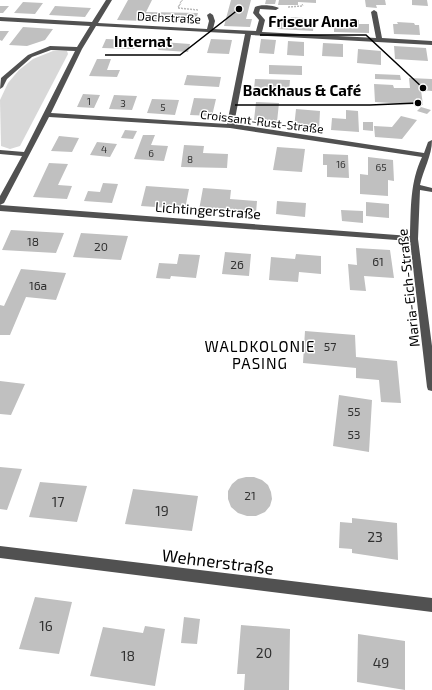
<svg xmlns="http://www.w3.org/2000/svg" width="432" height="690" viewBox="0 0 432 690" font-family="'Exo 2',sans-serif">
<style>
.green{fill:#d8d8d8}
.building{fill:#c0c0c0}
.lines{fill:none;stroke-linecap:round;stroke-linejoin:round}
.path{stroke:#737373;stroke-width:1.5;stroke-dasharray:0.5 1;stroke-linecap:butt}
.minor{fill:#515151;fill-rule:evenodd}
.labels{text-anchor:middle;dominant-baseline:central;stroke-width:3;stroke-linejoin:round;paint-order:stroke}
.far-number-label{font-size:10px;fill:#303030}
.far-street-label{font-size:12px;fill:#000;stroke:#fff}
.number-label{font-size:12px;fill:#303030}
.street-label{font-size:14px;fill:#000;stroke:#fff}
.near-number-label{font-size:14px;fill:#303030}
.neighbourhood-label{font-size:15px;letter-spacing:1px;fill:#000;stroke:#fff}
.near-street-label{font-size:17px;fill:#000;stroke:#fff}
.leader{fill:none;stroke:#000;stroke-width:1.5}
.callout-dot{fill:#000;stroke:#fff;stroke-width:1.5}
.callout-label{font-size:15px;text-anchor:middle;font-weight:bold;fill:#000;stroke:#fff;stroke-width:3;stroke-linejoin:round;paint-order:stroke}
</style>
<rect width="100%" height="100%" fill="#fff"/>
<path class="green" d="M53 51H67L68 54 20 146 10 149 1 146 0 100 8 83 19 70 33 59Z"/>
<path class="building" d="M128 0H152L146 12 198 13 195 22 144 18 142 21 117 20Z
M231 0H251L246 19H252L250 27 224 26Z
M266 0H276L275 4H265Z
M279 0H316V3L298 2V5H278Z
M365 0H385L386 5H376L377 8 366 7Z
M412 0H427L428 6 412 5Z
M23 2 43 3 35 14 14 13Z
M0 6H9L3 13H0Z
M55 6 91 8 85 17 49 15Z
M291 17 304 18V21L314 22 313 31 278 29 280 20H290Z
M344 19 359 20V24H369V33L334 32V23H344Z
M397 22 414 23 415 25H419L420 35 394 34 393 24H398Z
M23 27 53 29 45 40 27 46 9 45Z
M0 31H9L2 41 0 40Z
M106 39 137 40 134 49 102 48Z
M211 39 232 40 229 54 207 53Z
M261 39 276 40 274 54 259 53Z
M288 41 304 42V56L287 55Z
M161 42 176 43 190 44 188 52 158 50Z
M323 43 343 44V57L322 56Z
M394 46 426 48 428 61 395 59Z
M358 49 381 51V65L357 63Z
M97 59H111L107 70H120L117 77 89 76Z
M269 65 302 66V75L269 74Z
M375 74 400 75 401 80 375 79Z
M187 75 221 77 219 87 184 85Z
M409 78 432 79V91L421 90 423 105 375 102 374 84 393 85 394 88H410Z
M255 79 290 80 289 91 254 89Z
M83 94 100 95 94 108 77 107Z
M114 95 137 96 132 110 109 109Z
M194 98 216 99 212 116 190 115Z
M152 99 179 100 175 115 147 113Z
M256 102 279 103 277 122 254 120Z
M421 107 431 110 427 114 417 111Z
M296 109 320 111 319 130 294 128Z
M346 110 358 111 359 132 331 130 332 118 346 119Z
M401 116 417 120 402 139 375 137 374 126 392 127Z
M363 122H373V131L363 130Z
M125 130 137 131 133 139 121 138Z
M143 135H155L151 145 168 146 164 161 134 159Z
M59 136 79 138 72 152 51 151Z
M97 142 117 144 110 157 90 155Z
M184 145 204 146 203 153 228 154 227 168 181 167Z
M277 147 305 149 302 172 273 170Z
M323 154 348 155 349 178 327 177V165H323Z
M368 157 393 160 394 181 388 180V196L360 194V174L368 175Z
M49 163 68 164 58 185 72 186 67 199 33 197Z
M103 183 118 184 112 203 84 201 88 191 100 192Z
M146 186 189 189 185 209 141 206Z
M203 188 231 190 230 199 257 201 256 213 199 210Z
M277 201 306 203 305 217 276 214Z
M366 202 389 204V218L366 216Z
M341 210 363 211V223L342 221Z
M11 230 64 233 56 253 2 250Z
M81 233 128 236 121 260 73 257Z
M356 248 390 250 394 278 364 276 366 291 350 290 348 264 357 265Z
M225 252 251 254 249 276 222 274Z
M179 254 200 255 196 278 171 276 170 279 156 278 159 263 177 264Z
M296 254 321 256V274L299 272 298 282 269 280 271 257 295 259Z
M21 269 66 273 56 300 26 297 10 335H0V305L4 306Z
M305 331 355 335 356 357 397 361 401 403 381 402 379 380 356 378V368L303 363Z
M0 381 25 384 11 415 0 414Z
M339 395 372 400 369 452 333 446Z
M0 467 22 469 7 510 0 509Z
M246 477H254L262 480 268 485 271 492 272 499 270 506 265 512 256 516H247L238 513 231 507 228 499V491L232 484 238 479Z
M40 482 87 486 77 522 29 517Z
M133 489 198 496 192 531 125 524Z
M352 518 397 523 398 560 352 553V549L339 548 340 522 352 523Z
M35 597 72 602 59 654 19 649Z
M184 617 200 619 197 644 181 643Z
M241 625 290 629 289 690H244L245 674H237Z
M145 626 165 629 155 686 90 676 103 627 143 633Z
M358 634 405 641V690L357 682Z"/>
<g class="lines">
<path class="path" d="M182 0 178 8 198 10
M288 7 302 6 303 4"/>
<path class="minor" d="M106 0H112L98 23 207 29 209 21 207 15 210 13 213 15 215 21 213 29 256 31 259 20 253 13 255 7C260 4 274 5 279 8L276 10 260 9 259 13 265 20 262 32 376 38 371 12 374 10 377 12 382 38 432 41V45L251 35 234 124 424 153 428 142 432 140C432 156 423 170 420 185L432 188V192L420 190 418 239 432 346V391L428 390 427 387 410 241 0 211V205L410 236C411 208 410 182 422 157L230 128 49 117 4 203 0 205V196L22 156 0 154V150L24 152 75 51 51 50 32 57 7 79 3 87 0 89 1 78 28 55 50 46 77 47 90 26 0 21V17L92 22ZM96 26 245 34 227 124 51 113 82 49Z
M0 546 432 598V612L0 558Z"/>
</g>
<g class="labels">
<g class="far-number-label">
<text x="89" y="101">1</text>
<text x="123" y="103">3</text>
<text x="163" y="107">5</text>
<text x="104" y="149">4</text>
<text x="151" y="153">6</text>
<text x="190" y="159">8</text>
<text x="341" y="164">16</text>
<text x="381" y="167">65</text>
</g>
<g class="far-street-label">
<text transform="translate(169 17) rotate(3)">Dachstraße</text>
<text transform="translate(262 121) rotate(7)">Croissant-Rust-Straße</text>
</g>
<g class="number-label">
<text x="33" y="241">18</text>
<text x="101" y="246">20</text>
<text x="378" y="261">61</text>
<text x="237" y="264">26</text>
<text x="38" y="285">16a</text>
<text x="330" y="346">57</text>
<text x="354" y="411">55</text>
<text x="354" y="434">53</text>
<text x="250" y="495">21</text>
</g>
<g class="street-label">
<text transform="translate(208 210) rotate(4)">Lichtingerstraße</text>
<text transform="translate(408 288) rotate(-96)">Maria-Eich-Straße</text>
</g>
<g class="near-number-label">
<text x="58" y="501">17</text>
<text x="162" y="510">19</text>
<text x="375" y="536">23</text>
<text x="46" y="625">16</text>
<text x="264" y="652">20</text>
<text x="128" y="655">18</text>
<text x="381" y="662">49</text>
</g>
<g class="neighbourhood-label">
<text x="260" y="346">WALDKOLONIE<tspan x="260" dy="17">PASING</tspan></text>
</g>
<g class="near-street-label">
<text transform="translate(218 561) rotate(7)">Wehnerstraße</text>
</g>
</g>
<path class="leader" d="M423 88L366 35H260M239 9L180 55H105M418 103L370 105H235"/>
<g class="callout-dot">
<circle cx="423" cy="88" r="4"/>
<circle cx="239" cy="9" r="4"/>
<circle cx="418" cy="103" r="4"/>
</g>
<g class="callout-label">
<text x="313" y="27">Friseur Anna</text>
<text x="143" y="47">Internat</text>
<text x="302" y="96">Backhaus &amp; Café</text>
</g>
</svg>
